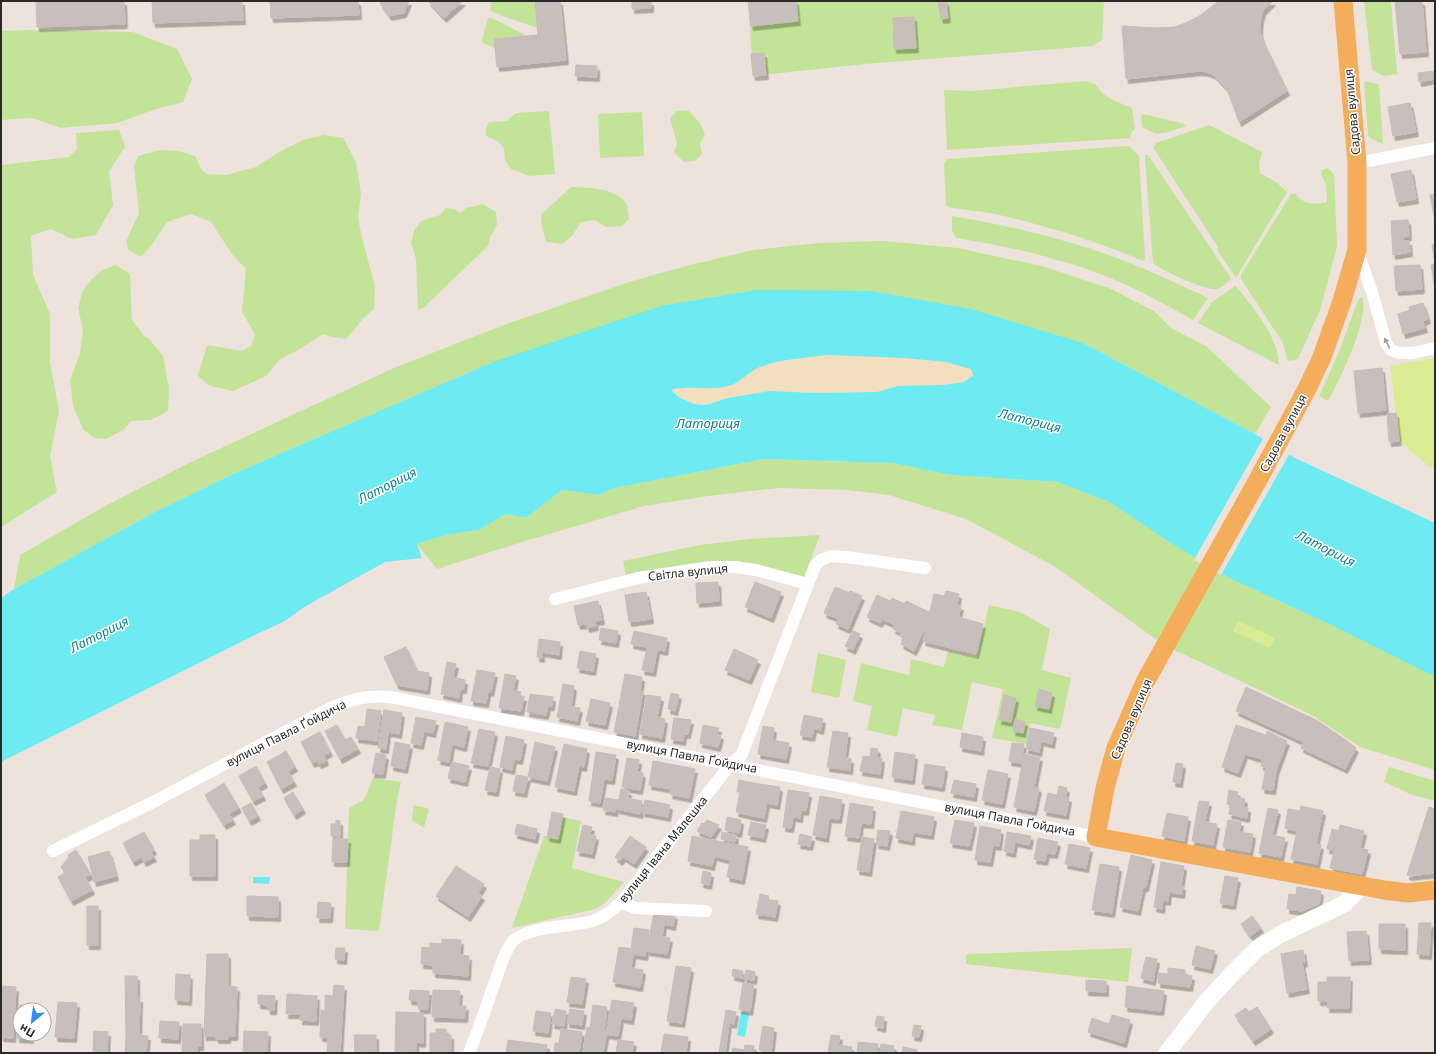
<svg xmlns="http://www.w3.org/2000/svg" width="1436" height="1054" viewBox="0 0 1436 1054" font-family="'Noto Sans',sans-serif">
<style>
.green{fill:#c3e498}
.sand{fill:#f2dfbe}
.pitch{fill:#daec93}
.water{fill:#6debf1;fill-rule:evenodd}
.pier{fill:#ede2dc}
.building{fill:#c8bfbc;stroke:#c8bdb6;filter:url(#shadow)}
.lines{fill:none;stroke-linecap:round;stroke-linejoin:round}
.street{stroke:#fff;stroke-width:12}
.secondary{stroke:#fff;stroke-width:17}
.primary{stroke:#f3ad5b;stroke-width:19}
.oneway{fill:#9f9f9f}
.labels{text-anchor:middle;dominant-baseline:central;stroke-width:3;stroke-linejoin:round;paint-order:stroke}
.street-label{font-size:12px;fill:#2a2a2a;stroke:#fff}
.water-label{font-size:13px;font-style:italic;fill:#0c8190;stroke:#fff}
</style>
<defs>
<filter id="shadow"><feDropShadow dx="2.5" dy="4.5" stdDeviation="0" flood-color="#0004"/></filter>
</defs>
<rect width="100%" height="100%" fill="#ede2dc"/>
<path class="green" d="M491 1H535L537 28 492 12 490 9Z
M748 1H1104L1102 40 1093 46 865 64 753 76Z
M1364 1H1391L1397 74 1384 76 1372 70Z
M488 18H492L527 36 494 39 495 48 483 43 482 40Z
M29 30 133 32 177 49 192 79 183 102 156 109 117 123 61 128 32 118 1 120V31Z
M1085 81C1102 85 1095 88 1105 95 1112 101 1124 104 1132 108L1135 129 1132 131 1130 138 947 150 944 90 972 91Z
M1365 81 1379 84 1383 144 1370 138 1368 135 1364 83Z
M688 110 700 123 705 134 700 144 702 154 695 161 684 162 674 152 677 144 670 118 677 111Z
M549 111 555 174 529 176 511 169 505 160 504 148 498 141 486 136V129L489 122 507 121 516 113Z
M642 112 644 156 600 158 598 114Z
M1143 114 1184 124 1186 126 1169 132 1156 134 1142 127 1141 117Z
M1209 125 1262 152 1259 164 1260 173 1276 182 1287 192 1236 278 1217 250 1218 247 1154 149V146L1156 143Z
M119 130 125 147 109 171 113 205 96 235 72 239 51 229 31 236 33 275 50 314V362L59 411 50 456 57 492 1 527V165L69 157 77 149 76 133Z
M324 135 343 138 356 162 361 194 358 218 362 238 375 286 374 309C363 317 355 329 346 339L332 337 323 334 298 350 280 359 266 376 233 391 210 386 198 376 207 345 242 351 252 345 255 334 242 312 246 269 232 254 211 222 191 214 167 222 151 246 141 257 128 250 126 241 139 213 134 166 138 156 161 150 179 151 195 156 202 170 207 174 226 175 256 167 279 152 303 140Z
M1128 146 1131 147 1133 151 1138 154 1139 157 1145 260 1143 261C1094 240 1042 224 990 213 978 211 965 210 953 208L949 207 946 205 944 164 947 159Z
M1148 155 1231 278C1227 283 1223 288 1216 289 1207 291 1160 270 1153 263L1145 159V155Z
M1327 168 1331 171 1334 175 1337 247 1320 310 1298 359 1290 361 1287 359 1283 343 1243 282 1241 278V275L1291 194H1296C1303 205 1316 205 1327 202L1326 185 1321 174 1322 170Z
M571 187C587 187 616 188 626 203 628 207 628 214 629 219L622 226 606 227 595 220 581 222 572 236 562 244 546 242 542 227 541 215Z
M483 204 496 212 497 225 490 238 488 246 423 308 418 310 416 259 411 243 414 231 421 221 440 215 446 208 454 209 460 213 466 208Z
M952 216C1006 225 1058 237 1109 255 1143 267 1176 283 1208 298L1193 320C1170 307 1146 294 1122 283 1073 261 1009 246 956 238L952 230Z
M883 241 958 248 1041 266 1109 288 1154 311 1171 328 1206 346 1271 407 1255 434 1083 343 493 362 231 475 155 512 14 589 20 555 107 505 191 462 394 368 504 325 629 282 686 266 753 250 819 243Z
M116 265 130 274 132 320 144 336 149 339 163 356 169 388 168 411 151 420 131 421 123 430 106 439 94 438 83 429 73 406 70 380 80 353 83 330 78 308 83 290 91 280 102 270Z
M1234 286H1236C1249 303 1266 322 1274 343 1277 349 1278 357 1279 364H1277L1198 323 1212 302 1231 289Z
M1361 297 1363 298C1368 322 1340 379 1328 401L1319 396 1339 352 1358 300Z
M764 459 892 463 951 475 1058 482 1111 503 1169 542 1227 577 1333 626 1435 677V770L1360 747 1312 715 1164 645 1054 566 966 519 889 495 847 490 778 488 708 496 644 506 522 542 437 569 417 544 445 535 479 530 505 514 526 518 562 490 599 495 615 488Z
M820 535 804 578 735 563 626 577 623 561 700 545 750 539Z
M989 605 1020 612 1050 629 1042 670 1071 678 1060 729 1030 723 1027 744 992 738 1003 689 972 682 962 730 932 725 935 715 903 708 897 737 867 730 872 706 853 701 861 663 909 675 911 659 944 667 948 651 977 658Z
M818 653 846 660 839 698 811 692Z
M1389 767 1435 781V801L1410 794 1384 782Z
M373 778 401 782 397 800 379 931 345 929 349 808 364 800Z
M414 805 429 809 424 828 412 820Z
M562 817 581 821 572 868 624 882 605 903 595 909 512 928 544 836 558 839Z
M1132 948 1128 982 966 964V955L971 954Z"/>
<path class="sand" d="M827 355 905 358 946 362 971 369 973 376 964 382 945 385 898 386 877 392 815 393 770 391 728 398 706 405 694 404 680 398 671 390 686 387 715 388 730 386 759 367 785 361Z"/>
<path class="pitch" d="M1435 358V471L1399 441 1390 366Z
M1238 621 1275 638 1270 648 1233 631Z"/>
<path class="water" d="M757 290 871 291 971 309 1083 343 1255 434 1295 458 1435 523V677L1333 626 1227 577 1169 542 1111 503 1058 482 951 475 892 463 764 459 615 488 599 495 562 490 526 518 505 514 479 530 445 535 417 544 422 558 385 562 306 606 283 622 259 633 1 762V598L14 589 155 512 231 475 493 362 661 306ZM827 355 905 358 946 362 971 369 973 376 964 382 944 385 898 386 877 392 815 393 770 391 728 398 706 405 694 404 680 398 671 390C689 385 710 391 729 386 740 383 749 371 760 367 781 359 805 358 827 355Z
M253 877H270L269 884 253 883Z
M741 1012 749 1014 745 1037 737 1035Z"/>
<path class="pier" d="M1264 437 1290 453 1221 575 1194 560Z"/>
<path class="building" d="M36 1H124L125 24 37 27Z
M152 1H242L243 20 153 23Z
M270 1H358L359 15 271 18Z
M381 1H409L404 13 389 16 380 3Z
M428 1H463L444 18Z
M535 1H560L566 60 497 67 494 39 538 35Z
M632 1H651V8L632 9Z
M748 1H796L798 21 751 26Z
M938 1H946L948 18 941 19Z
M1219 1H1273L1263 11 1261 18 1260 25V33L1263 41 1287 91 1239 122 1229 94 1225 87 1214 75 1207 72 1200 71 1126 79 1122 26 1155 28 1175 27 1188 22 1201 15Z
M1395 1H1422L1426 52 1400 54Z
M914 17 916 48 894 49 893 18Z
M764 53 766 75 753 76 751 54Z
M576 65 597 66V77L575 76Z
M1435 71V79L1419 82 1418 73Z
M1410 103 1416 132 1393 136 1388 107Z
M1411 170 1416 199 1397 202 1391 174Z
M1435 194V216L1434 217 1430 195Z
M1408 220 1409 236 1403 237V241H1409L1410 252 1393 255 1391 221Z
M1435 244V263L1432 245Z
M1435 264V290L1431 265Z
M1420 265 1422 289 1396 291 1394 266Z
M1423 303 1428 319 1423 321 1425 328 1403 334 1398 314 1410 310 1409 307Z
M1382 368 1386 410 1358 413 1354 371Z
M1396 413 1399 441 1389 442 1387 414Z
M718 582 719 601 697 603 696 583Z
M755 582 781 592 771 618 745 607Z
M835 587 850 593 839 619 824 613Z
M850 591 862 596 848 629 836 624Z
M946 591 959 594 957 605 961 606 951 648 923 641 934 594 944 596Z
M646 592 651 619 629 622 625 595Z
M877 595 890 601 880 623 867 617Z
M892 598 905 604 895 625 882 619Z
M598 601 602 620 595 621 596 626 587 628 586 624 578 625 574 606Z
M906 601 929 612 926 625 914 651 901 644 904 638 899 636 901 633 893 629Z
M959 617 983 624 976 654 951 648Z
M601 628 618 631 616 643 599 640Z
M634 631 667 638 665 651 631 644Z
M853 631 860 634 853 650 845 646Z
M539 639 560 642 559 655 542 652V658L537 657Z
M406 647 417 671 429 673 427 690 397 685 384 657Z
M647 648 657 650 653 672 642 670Z
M734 649 758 660 749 680 725 670Z
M580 651 596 654 593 671 577 668Z
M447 662 456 664 453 677 465 680 464 689H460L459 698 441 694Z
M477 670 495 673 491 692 488 691 486 703 471 701Z
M505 674 516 676 513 691 521 692 520 696 524 697 521 711 499 708Z
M625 674 642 677 640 691H643L635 736 614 732Z
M563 684 574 686 571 707 580 708 577 721 557 717Z
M1246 687 1318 721 1347 741 1356 748 1345 769 1301 748 1303 742 1236 711Z
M1039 689 1052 693 1049 709 1035 706Z
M671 693 679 695 675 711 668 709Z
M530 694 553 697 552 706H548L546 715 527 712Z
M647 695 661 697 657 717 665 719 662 738 640 734Z
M1004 695 1016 698 1011 722 999 720Z
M591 699 610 703 605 725 586 721Z
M367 709 381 711 377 741 356 738 358 726 365 727Z
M384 710 402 713 399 734 388 732 386 749 378 748Z
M804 715 823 719 821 730 814 728 812 737 800 735Z
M416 717 436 721 433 733 424 731 421 745 411 743Z
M674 718 691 720 688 734H684L683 741 671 739Z
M1015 719 1025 722 1023 733 1013 731Z
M445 722 468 727 464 747 452 744 449 762 438 760Z
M337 725 345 740 351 737 358 749 340 759 325 731Z
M703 725 719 728 717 734 721 735 718 747 700 743Z
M1236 725 1266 735 1262 759 1245 754 1238 773 1222 767Z
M763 726 774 728 772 740 789 743 786 759 758 754Z
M1030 728 1054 733 1052 744 1041 741 1039 752 1026 749Z
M479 729 495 732 488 766 471 763Z
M833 731 848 733 845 757 851 759 850 770 827 767Z
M1267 731 1287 741 1276 771 1273 790 1262 789 1266 767 1261 766Z
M320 732 330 752 324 755 326 761 319 764 317 761 312 763 301 742Z
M962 733 983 737 981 751 960 747Z
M506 736 524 740 520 760 514 759 512 770 500 767Z
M395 742 410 745 405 769 391 766Z
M535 742 555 747 547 781 528 777Z
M1012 743 1024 744 1021 763 1009 761Z
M564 744 587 749 584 767 579 766 574 791 555 787Z
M871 748 878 749 877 758H882L880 774 860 771 863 756 870 757Z
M286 751 295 767 288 771 294 782 281 789 267 762Z
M596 752 616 755 612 780 604 779 600 803 589 801Z
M895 752 915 755 912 780 892 777Z
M376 753 386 755 383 774 372 773Z
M1024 754 1040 757 1034 787 1039 788 1034 811 1014 807Z
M627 758 639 760 637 772 643 773 640 790 622 787Z
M653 761 675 765 671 789 649 785Z
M452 762 469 766 465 782 448 778Z
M1176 763 1183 764 1180 783 1173 782Z
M925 764 945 767 942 787 922 784Z
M675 765 695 769 689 798 670 794Z
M256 766 265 783 258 787 263 796 253 801 239 776Z
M490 767 500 769 496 792 485 790Z
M988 770 1008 774 1002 804 982 800Z
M516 775 528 777 524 793 513 791Z
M739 780 759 784 753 816 736 812 740 792H737Z
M954 780 976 784 974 797 951 793Z
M224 783 239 808 229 814 233 820 224 825 205 795Z
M759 784 780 787 777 805 767 803 764 818 753 816Z
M1059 786 1067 788 1065 797 1069 798 1066 815 1044 811 1048 793 1057 795Z
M621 789 629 791 628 798 642 801 640 814 617 809Z
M788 790 809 793 806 811 801 810 800 818 793 817 791 828 783 827Z
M1229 790 1238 792 1237 797 1245 799 1243 807 1248 808 1247 818 1229 814 1231 805 1227 804Z
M293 792 303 809 294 815 284 798Z
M820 796 842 800 839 819 829 818 826 838 813 835Z
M606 798 618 800 615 812 603 810Z
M645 800 670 805 668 817 642 812Z
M1199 801 1209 802 1205 822 1217 824 1213 845 1192 841Z
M251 803 258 816 249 821 242 808Z
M850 803 873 807 871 824 861 823 859 838 845 836Z
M1301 806 1323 811 1316 844 1321 845 1317 864 1291 859 1297 831 1285 828 1288 809 1300 811Z
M1429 807 1435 809V873L1410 876 1407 875Z
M1268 808 1278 810 1272 835 1285 838 1281 857 1259 853Z
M901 811 934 817 931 835 913 832 912 841 896 838Z
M552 812 563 814 558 839 547 837Z
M1167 813 1188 817 1184 841 1162 836Z
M727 817 741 820 739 833 725 830Z
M336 820 340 821V837L331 836V824H336Z
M707 820 719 825 711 837 697 831 702 823 704 824Z
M955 820 974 823 969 846 950 843Z
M1228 820 1241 822 1239 832 1253 834 1250 852 1223 847Z
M751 822 766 825 763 838 748 835Z
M517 824 537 829 535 839 515 834Z
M583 825 592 827 590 834 596 836 592 854 577 851Z
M1340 825 1364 831 1360 848 1368 850 1362 874 1330 868Z
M980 826 1001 830 999 846 993 845 990 862 975 860Z
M1332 829 1339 831 1334 850 1327 849Z
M878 830 890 831 887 846 876 844Z
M144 832 154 850 151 852 154 857 144 862 141 857 133 862 123 843Z
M722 832 736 835 735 842 721 839Z
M1007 832 1031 836 1029 845 1015 842 1013 853 1004 851Z
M800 834 812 837 810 846 798 844Z
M200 835H215V876H190V840H200Z
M630 836 646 847 634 864 623 857 620 861 615 857Z
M692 836 748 847 742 880 727 877 730 860 714 856 712 866 688 861Z
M862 837 874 839 869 872 857 870Z
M1038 838 1058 842 1055 854 1047 853 1045 861 1034 859Z
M333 839H348L347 862H332Z
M1069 844 1090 848 1086 868 1065 864Z
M76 850 91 875 85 877 92 890 71 901 58 877 65 873 61 867 69 857 68 855Z
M109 851 116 876 94 882 88 857Z
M1131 855 1152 860 1146 887H1143L1138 911 1120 907Z
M1161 862 1184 866 1181 886H1183L1182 894 1169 892 1168 901 1163 900 1162 909 1154 907Z
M1100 864 1119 867 1112 913 1092 910Z
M456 866 484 884 478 893 482 896 468 917 436 896Z
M703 871 711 873 709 885 701 883Z
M1225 876 1238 878 1233 905 1220 903Z
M1297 887 1321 891 1319 904 1302 911 1287 909 1289 894 1296 895Z
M760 894 769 896 768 900 778 901 775 917 756 914Z
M247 896 278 897V917L247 916Z
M318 902 331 903 330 918H317Z
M87 906H98V945H87Z
M654 912 675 915 673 926 664 924 662 937 670 938 667 954 647 951Z
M1252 916 1261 928 1250 936 1241 924Z
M1419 923H1431L1429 955 1417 954Z
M1379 924H1405V950L1379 949Z
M634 928 649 930 645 956 633 954 634 949H631Z
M1366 931 1369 960 1349 961 1347 932Z
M442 939 461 940 460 955 469 956 468 976 433 973V965L421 964 422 947 430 948V943L442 944Z
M1196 946 1215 951 1210 969 1192 965Z
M619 947 634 949 631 968 643 970 640 987 613 982Z
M336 948H345L344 960 335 959Z
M1303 950 1305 962 1302 963 1307 989 1287 993 1281 954Z
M207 954H228V986L237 987 235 1036H228V1039H216V1036H204Z
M1146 957 1157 959 1153 981 1141 978Z
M676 966 691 968 682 1023 667 1021Z
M1168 968 1185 970V975L1192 976 1190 987 1158 983 1159 973 1168 974Z
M733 969 743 971 742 978 732 976Z
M746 970 755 972 754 980 744 979Z
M176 974 190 975 189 1001 175 1000Z
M125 976H137V998H140L139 1035 148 1036 146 1053H125L126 1035Z
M571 977 586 979 582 1004 567 1002Z
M1327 977H1350L1349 1008H1327L1328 1001H1318V982H1327Z
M1086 980 1106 981V992L1086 991Z
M743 983 754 985 750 1011 739 1009Z
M334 985 344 986 340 1053H327L328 1037H320L321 1010 325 1011V995L333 996Z
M1 986 16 987 13 1038 1 1037Z
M1127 986 1164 991 1161 1011 1125 1007Z
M410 990 429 991 428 1009H418V1001L409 1000Z
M433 990 460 991 459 1006H466L465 1018 432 1017Z
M287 994 317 996 316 1021 300 1020 301 1014H286Z
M258 995 275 996 274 1010H268V1005L258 1004Z
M612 1000 634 1003 631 1020 621 1018 618 1036 606 1034Z
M58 1002 77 1003 74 1038 55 1037Z
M20 1005 32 1006 31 1010H20V1034H31V1039L17 1038Z
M593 1005 607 1007 604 1031H607L603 1053H583L587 1027 590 1028Z
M1257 1007 1271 1029 1253 1041 1235 1015 1246 1008 1249 1012Z
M555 1009 566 1011 564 1026 552 1024Z
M570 1009 584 1011 582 1025 567 1023Z
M726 1010 736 1012 734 1024 729 1023 725 1053H719Z
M536 1011 551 1013 548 1033 533 1031Z
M396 1012 423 1013V1043L416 1042V1053H395Z
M1112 1015 1130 1020 1124 1043 1088 1032 1092 1018 1109 1024Z
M877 1016 884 1017 883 1028 875 1026Z
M160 1021 179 1022 178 1039 159 1038Z
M183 1024H201V1046H197V1053H182Z
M914 1025 921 1026 919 1037 912 1036Z
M763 1026 774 1028 771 1052 759 1050Z
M436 1029H446V1035H451V1053H430V1033H436Z
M561 1029 582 1032 579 1053H554L555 1043H559Z
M94 1031 108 1032 107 1052 93 1051Z
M244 1031 268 1032 267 1053H243Z
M664 1034 688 1037 686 1053H661Z
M354 1035H376V1053H355Z
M831 1035 840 1036 838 1045 852 1047 851 1053 828 1052Z
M508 1040 547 1045 546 1053H506Z
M618 1040 634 1042 632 1053H616Z
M858 1042 878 1044 877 1053H857Z
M881 1044 894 1046 893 1053H880Z
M745 1045 754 1046 753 1053H732L733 1048 744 1050Z
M903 1047 917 1050 916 1053H902Z"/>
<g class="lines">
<path class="street" d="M1357 163 1435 148
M1357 250 1372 292 1386 343 1391 350 1399 353H1412L1435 348
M555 599 638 578 711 567H734L756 570 808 584
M53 851 157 800 330 708C353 699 365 695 390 697L1096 837
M621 902 635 908 706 911
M469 1053 478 1030 503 959C506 953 509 945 514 940 531 926 571 927 593 921 604 917 613 910 621 902L731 764 741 756 815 566 821 560 831 556 846 557 925 568"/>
<path class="secondary" d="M1167 1053 1207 1001 1231 975 1257 949 1281 934 1344 904 1362 886"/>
<path class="primary" d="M1343 1 1357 163V250L1342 301 1322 357 1307 389 1254 487 1145 682 1116 748 1105 788 1096 837 1384 890 1408 893 1435 890"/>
</g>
<defs><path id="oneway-solid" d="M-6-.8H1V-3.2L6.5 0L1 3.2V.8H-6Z"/></defs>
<use class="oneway" href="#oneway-solid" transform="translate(1387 343) rotate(-116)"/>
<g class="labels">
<g class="street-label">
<text transform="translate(1352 112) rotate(-95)">Садова вулиця</text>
<text transform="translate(1283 433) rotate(-62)">Садова вулиця</text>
<text transform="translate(688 572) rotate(-6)">Світла вулиця</text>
<text transform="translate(1131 719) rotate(-67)">Садова вулиця</text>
<text transform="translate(286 733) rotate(-27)">вулиця Павла Ґойдича</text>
<text transform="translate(692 756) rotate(11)">вулиця Павла Ґойдича</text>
<text transform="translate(1010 819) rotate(11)">вулиця Павла Ґойдича</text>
<text transform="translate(663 849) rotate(-51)">вулиця Івана Малешка</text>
</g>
<g class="water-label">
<text transform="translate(1030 420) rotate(14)">Латориця</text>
<text x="708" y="423">Латориця</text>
<text transform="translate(387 485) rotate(-27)">Латориця</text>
<text transform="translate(1326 548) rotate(27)">Латориця</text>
<text transform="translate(99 634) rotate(-27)">Латориця</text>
</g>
</g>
<rect width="1436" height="1054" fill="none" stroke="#2a2a2a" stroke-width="4"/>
<g transform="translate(32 1022) rotate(209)"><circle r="19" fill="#ffffff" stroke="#aaaaaa"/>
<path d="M0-3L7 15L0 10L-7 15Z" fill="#398afd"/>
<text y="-6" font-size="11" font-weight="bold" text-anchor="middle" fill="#2a2a2a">Пн</text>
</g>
</svg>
